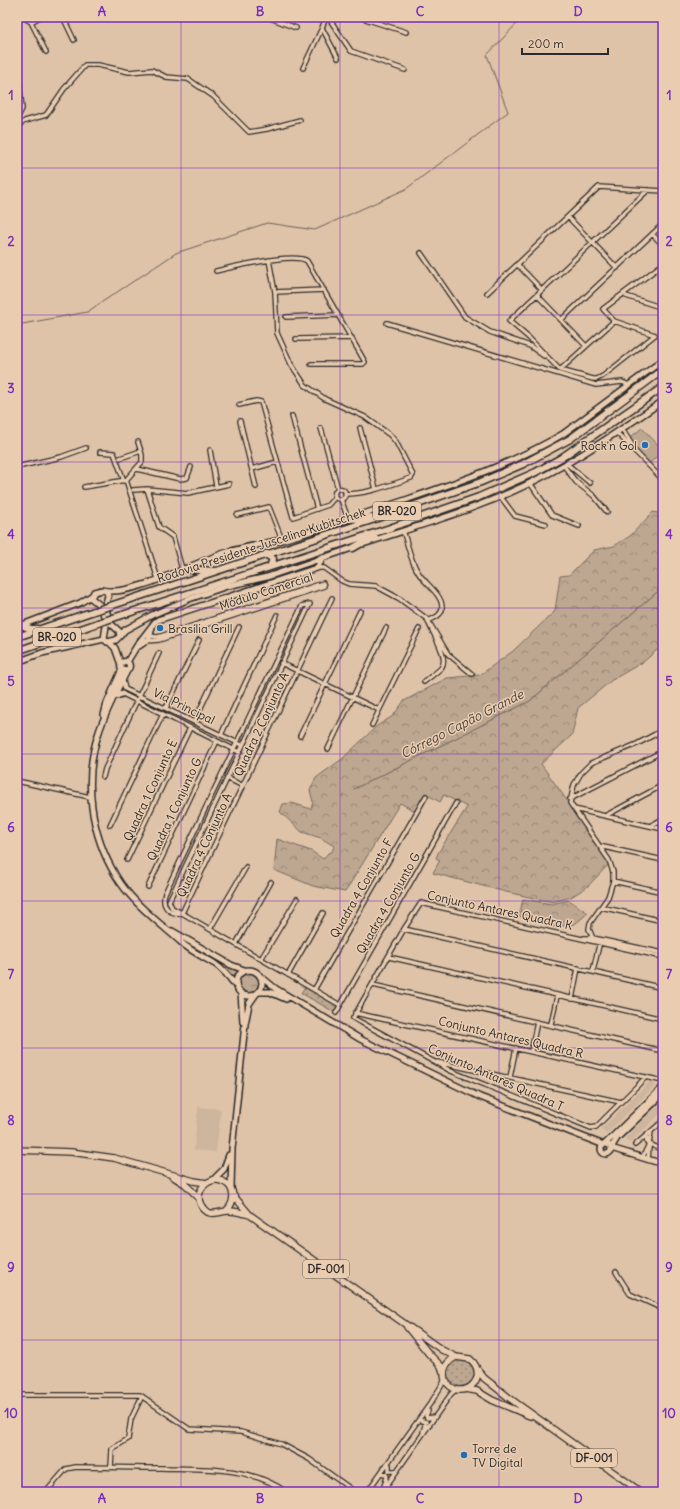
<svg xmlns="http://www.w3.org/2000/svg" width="680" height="1509" viewBox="0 0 680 1509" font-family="Delius,sans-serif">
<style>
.built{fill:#ceb59d}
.grass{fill:url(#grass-dots);stroke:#74695e}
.forest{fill:url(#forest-crowns);stroke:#74695e}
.pitch{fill:#bda791;stroke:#74695e}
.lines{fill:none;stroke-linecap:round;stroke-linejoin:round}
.stream{stroke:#695f57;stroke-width:1}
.street-casing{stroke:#2b2b2b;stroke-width:6}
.secondary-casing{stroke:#2b2b2b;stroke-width:8}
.primary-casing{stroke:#2b2b2b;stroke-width:8}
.highway-casing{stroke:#2b2b2b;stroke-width:9}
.street{stroke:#eacdb1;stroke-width:3.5}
.secondary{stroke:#eacdb1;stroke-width:5}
.primary{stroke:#eacdb1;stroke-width:5.5}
.highway{stroke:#eacdb1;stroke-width:6}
.highway-bridge-casing{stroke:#2b2b2b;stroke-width:9;stroke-linecap:butt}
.highway-bridge{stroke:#eacdb1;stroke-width:6}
.grid{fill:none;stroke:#7b2cbf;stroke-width:1;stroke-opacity:0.55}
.poi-dot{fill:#1f6fb2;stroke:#eacdb1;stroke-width:1.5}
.labels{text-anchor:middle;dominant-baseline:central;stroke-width:3;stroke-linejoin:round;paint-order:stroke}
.shield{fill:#eacdb1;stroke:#645c53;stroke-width:1}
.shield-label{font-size:11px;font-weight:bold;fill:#2b2b2b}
.poi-label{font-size:12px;fill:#2b2b2b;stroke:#eacdb1;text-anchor:start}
.street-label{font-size:12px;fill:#2b2b2b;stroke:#eacdb1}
.water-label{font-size:13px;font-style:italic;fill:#45413d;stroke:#eacdb1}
.neatline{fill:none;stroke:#7b2cbf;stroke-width:1.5}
.grid-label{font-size:13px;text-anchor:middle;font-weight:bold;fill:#7b2cbf}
</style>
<defs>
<pattern id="grass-dots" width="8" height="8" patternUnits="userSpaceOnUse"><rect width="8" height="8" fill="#bda791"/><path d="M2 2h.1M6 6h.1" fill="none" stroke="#9a8877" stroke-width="1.8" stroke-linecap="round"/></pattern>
<pattern id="forest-crowns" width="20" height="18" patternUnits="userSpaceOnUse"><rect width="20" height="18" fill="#bda791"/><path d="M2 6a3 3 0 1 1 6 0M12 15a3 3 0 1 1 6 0" fill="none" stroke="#9a8877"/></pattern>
</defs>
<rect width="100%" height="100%" fill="#dfc3a9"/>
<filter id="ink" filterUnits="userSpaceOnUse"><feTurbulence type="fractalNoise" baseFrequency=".025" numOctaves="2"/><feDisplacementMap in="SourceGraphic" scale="8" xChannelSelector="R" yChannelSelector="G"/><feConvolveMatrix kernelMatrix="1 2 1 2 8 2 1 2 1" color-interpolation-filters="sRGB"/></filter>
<g filter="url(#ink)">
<path class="built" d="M650 1081 655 1086 606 1134 601 1129Z
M663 1101V1111L630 1143 625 1138Z
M198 1107 221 1109 216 1152 194 1150Z"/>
<path class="grass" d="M169 930 235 969 240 971 233 981 229 975 188 947Z
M305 987 336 1005 337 1007 334 1012 301 993Z
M464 1358 475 1364 476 1381 463 1388C440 1383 440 1361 464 1358Z"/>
<path class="forest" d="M653 512 663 514V645L643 662 612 680 578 708 572 735 541 764 611 862 587 887 571 897 553 902 506 892 433 873 440 860 436 858 438 853 467 807 444 795 440 802 426 794 415 811 400 803 345 892 313 886 274 870 277 839 311 851 323 859 328 853 332 852 334 846 321 838 302 832 280 812 283 804 292 803 311 809 313 802 310 790 316 778 342 759 377 726 393 716 404 701 447 678 480 675 513 651 555 611 560 576 569 575 594 550 614 546 630 536Z
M523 899 552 904 569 900 588 913 575 924 556 927 519 916Z
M237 983a12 12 0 1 1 24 0a12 12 0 1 1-24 0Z"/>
<path class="pitch" d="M642 428 663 450 649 464 627 440Z"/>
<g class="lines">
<path class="stream" d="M17 325 87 312 176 253 267 223 315 230 406 189 508 112 487 55 523 17
M354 789 530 701 663 587"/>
<defs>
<path id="street" d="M23 17 31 22 46 52
M63 17 74 40
M268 17 296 28
M328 17 351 51 405 70
M359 17 406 32
M31 22 40 17
M322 28 338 58
M17 59 22 109 17 119
M303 68 322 28 326 17
M17 126 25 121 46 115 64 89 85 65H98L129 72 152 70 166 77 188 79 213 96 249 132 267 129 300 120
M648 190 509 321 529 338 560 370 593 379H597L603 376 655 335
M568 217 617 268
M652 234 663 245
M421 253 465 317 490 332 530 346 544 356
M269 260 275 292 277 333 291 364 305 385 325 399 365 417 390 435 396 442 413 475 411 478C390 485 368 494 345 494
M517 264 542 290
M216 271C233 267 295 252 307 261L365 362 363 364H311
M275 292 324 290
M487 293 599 187 663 191
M537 295 586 346
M626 296 663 308
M286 317 338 315
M561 320 663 224
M387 323 596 385 622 382 629 385
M655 335 614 321 603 309 663 264
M296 339 352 338
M560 370 614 321
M239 405 256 401 261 402 293 517 328 505 335 497
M292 416 317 509
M240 421 256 487
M321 428 338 489
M360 428 376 489
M622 429 632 445
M617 433 663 480
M138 442 142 455V462L126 480 158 579
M210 450 216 486
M100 452 114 453 124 481
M120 458 141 451
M567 464 590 483
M564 466 576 482 594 496 607 512
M17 467 61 457 86 448
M137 469 180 479 187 478 191 467
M252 469 277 462
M530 483 552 515 579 526
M84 487 126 480
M334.5 494a5.5 5.5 0 1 1 11 0a5.5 5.5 0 1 1-11 0Z
M147 489 159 527 173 537 182 569
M133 490 147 489 188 493 229 484
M500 496 515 516 546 524
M341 499 348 519
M237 515 269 507 282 540
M403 531C408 544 410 560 418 572 424 583 442 594 442 607 443 615 434 618 428 621 432 633 450 658 441 668 436 673 430 677 424 682
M317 568H324L342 581 349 584 376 586 400 599 427 619 448 654 472 674
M149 636 158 637 323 583
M147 641 159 640 324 586 323 583
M281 663 379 710
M123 681 125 689 242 745
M121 693 239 752
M166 708 199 640
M194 722 239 627
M372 725 419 629
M221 735 277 615
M300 736 360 611
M328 749 386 628
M103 777 105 769 159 653
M227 778 243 786
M17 781 90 797
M570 799 663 751
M574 809 663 829
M605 816 663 785
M110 825 163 714
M650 826 663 819
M599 846 663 860
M127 860 190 728
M613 881 663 892
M148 887 217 741
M601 907 663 921
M182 913C169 915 161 906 165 893L302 606 310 604 169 901 172 908 182 913 340 1005
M182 913 332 598
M210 929 246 867
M404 929 663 988
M584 938H593L663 953
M594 941 589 929 590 923 608 897 613 881V872L609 860 570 803 574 785 581 773 591 763 637 744 663 730
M236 944 271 882
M389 957 663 1019
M261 959 297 899
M593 971 600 941
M288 975 323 913
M373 985 663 1051
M314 990 426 796
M572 999 578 968
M336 1013 456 803
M355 1013 663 1081
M551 1024 557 996
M531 1051 537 1022
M437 1062 621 1102
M510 1077 516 1048
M646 1077 596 1127 591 1128 451 1071 353 1018 404 929 421 903 663 957
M646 1136 647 1143 663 1150
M635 1145 663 1121
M642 1158 649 1144 651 1132
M648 1160 649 1147
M616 1272 630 1294 663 1309
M17 1395H140L189 1429 241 1432 281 1444 309 1459 355 1492
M428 1411 426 1416 427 1418 434 1417
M419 1420 426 1422 423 1432
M389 1465V1471H396
M111 1467 112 1449 128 1439 131 1419 142 1396
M381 1473 386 1474 387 1477 384 1486
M46 1492 66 1469 76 1467C104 1467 133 1468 161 1468 203 1469 251 1466 286 1492
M367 1492 432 1401 445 1380
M382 1492 451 1394 456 1390"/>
<path id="secondary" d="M363 544C423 524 486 507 542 477 585 455 623 428 663 401
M17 627 80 603 91 596
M120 636 125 630 152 615 189 599 227 586 267 577 355 547
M104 639 106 626 102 607 91 598 94 592 102 590C132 598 196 561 228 552 245 547 263 544 281 540 316 531 350 518 385 507 446 486 507 467 563 434L663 360
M104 639 107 642 116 640 120 636 119 631 110 623 105 606 108 596 107 592
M109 642 115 648 121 665
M139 646 149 639 152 627
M120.5 666a4.5 4.5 0 1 1 9 0a4.5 4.5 0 1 1-9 0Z
M17 662 42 653 104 639
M127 662 138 644 155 622 158 620 317 568 323 558
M128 669C117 690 105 712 98 735 83 781 91 835 116 876 132 903 159 922 182 943 192 952 204 957 215 964 224 970 230 978 236 986
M114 697 122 694
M104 715 107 703 122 669
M172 931 231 965 247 971
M236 983a13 13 0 1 1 26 0a13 13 0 1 1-26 0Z
M260 976 276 989 362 1040 480 1097 604 1145
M259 992H270L286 999
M241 993 243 1022
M663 1094 617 1138 611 1148 663 1164
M605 1144 661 1089
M601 1149a5 5 0 1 1 10 0a5 5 0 1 1-10 0Z
M213 1180 224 1169 229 1155
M231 1188 232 1149 245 1024 249 1004 256 994"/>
<path id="primary" d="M17 1150 71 1152 114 1158 194 1181 207 1183
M172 1176 185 1184 199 1198
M233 1195 250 1215 442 1350 456 1357 470 1359C492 1378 460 1405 445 1380 442 1369 446 1362 456 1357
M226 1211C235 1203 236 1188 224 1182 210 1174 193 1191 201 1205 209 1219 218 1211 229 1211 236 1211 243 1213 250 1215
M407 1327 429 1354 441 1366 443 1372
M478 1370 484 1378 512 1400 641 1492
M466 1389 477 1391 492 1400 530 1416"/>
<path id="highway" d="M348 519 371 518
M353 548 374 536
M266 554 273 559 270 567
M182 569 215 571
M110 606 378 518 481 482 523 464 570 439 663 370
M113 618 387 529 479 497 536 472 561 458 663 387
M21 625 31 629H37
M17 637 94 611
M17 651 98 623"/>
</defs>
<use href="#street" class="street-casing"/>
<use href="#secondary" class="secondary-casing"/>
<use href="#primary" class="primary-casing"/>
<use href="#highway" class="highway-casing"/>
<use href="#street" class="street"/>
<use href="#secondary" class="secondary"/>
<use href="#primary" class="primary"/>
<use href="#highway" class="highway"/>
<defs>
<path id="highway-bridge" d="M94 611 110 606
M98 623 113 618"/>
</defs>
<use href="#highway-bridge" class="highway-bridge-casing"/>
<use href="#highway-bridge" class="highway-bridge"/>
</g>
</g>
<path class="grid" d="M181 17V1492M340 17V1492M499 17V1492M17 168H663M17 315H663M17 462H663M17 608H663M17 754H663M17 901H663M17 1048H663M17 1194H663M17 1340H663"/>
<g class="poi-dot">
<circle cx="645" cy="445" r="4"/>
<circle cx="160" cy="628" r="4"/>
<circle cx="464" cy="1455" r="4"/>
</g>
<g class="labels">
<g class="shield">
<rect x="373" y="502" width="48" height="18" rx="3"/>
<rect x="33" y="628" width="48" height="18" rx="3"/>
<rect x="303" y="1260" width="46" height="18" rx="3"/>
<rect x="571" y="1449" width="46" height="18" rx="3"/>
</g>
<g class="shield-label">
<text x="397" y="511">BR-020</text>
<text x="57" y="637">BR-020</text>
<text x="326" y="1269">DF-001</text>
<text x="594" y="1458">DF-001</text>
</g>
<g class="poi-label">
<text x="637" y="445" text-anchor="end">Rock'n Gol</text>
<text x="168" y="628">Brasília Grill</text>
<text x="472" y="1448">Torre de<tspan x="472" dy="14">TV Digital</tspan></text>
</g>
<g class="street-label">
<text transform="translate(261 545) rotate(-18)">Rodovia Presidente Juscelino Kubitschek</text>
<text transform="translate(266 591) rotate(-18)">Módulo Comercial</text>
<text transform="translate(184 706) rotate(26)">Via Principal</text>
<text transform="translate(261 724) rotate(-65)">Quadra 2 Conjunto A</text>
<text transform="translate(150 790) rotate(-65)">Quadra 1 Conjunto E</text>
<text transform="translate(174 809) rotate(-65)">Quadra 1 Conjunto G</text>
<text transform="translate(204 845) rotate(-65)">Quadra 4 Conjunto A</text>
<text transform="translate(361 888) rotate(-60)">Quadra 4 Conjunto F</text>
<text transform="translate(388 903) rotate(-60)">Quadra 4 Conjunto G</text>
<text transform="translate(500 910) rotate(12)">Conjunto Antares Quadra K</text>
<text transform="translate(511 1037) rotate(13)">Conjunto Antares Quadra R</text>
<text transform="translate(496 1077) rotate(24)">Conjunto Antares Quadra T</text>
</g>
<g class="water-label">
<text transform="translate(462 724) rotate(-27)">Córrego Capão Grande</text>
</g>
</g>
<rect width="680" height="1509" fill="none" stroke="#eacdb1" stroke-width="44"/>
<path d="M522 48v6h86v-6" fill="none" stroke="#2b2b2b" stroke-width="2"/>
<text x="528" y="48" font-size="12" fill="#2b2b2b" stroke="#eacdb1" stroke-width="3" paint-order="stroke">200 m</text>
<rect x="22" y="22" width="636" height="1465" class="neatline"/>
<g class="grid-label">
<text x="102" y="16">A</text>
<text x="260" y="16">B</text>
<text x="420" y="16">C</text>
<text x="578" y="16">D</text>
<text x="11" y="100">1</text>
<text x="669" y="100">1</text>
<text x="11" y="246">2</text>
<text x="669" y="246">2</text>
<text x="11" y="393">3</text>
<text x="669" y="393">3</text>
<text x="11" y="539">4</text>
<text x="669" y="539">4</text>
<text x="11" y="686">5</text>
<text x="669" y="686">5</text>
<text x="11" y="832">6</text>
<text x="669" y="832">6</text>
<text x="11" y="979">7</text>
<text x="669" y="979">7</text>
<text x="11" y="1125">8</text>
<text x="669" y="1125">8</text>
<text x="11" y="1272">9</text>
<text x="669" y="1272">9</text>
<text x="11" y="1418">10</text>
<text x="669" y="1418">10</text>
<text x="102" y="1503">A</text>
<text x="260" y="1503">B</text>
<text x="420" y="1503">C</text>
<text x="578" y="1503">D</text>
</g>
</svg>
